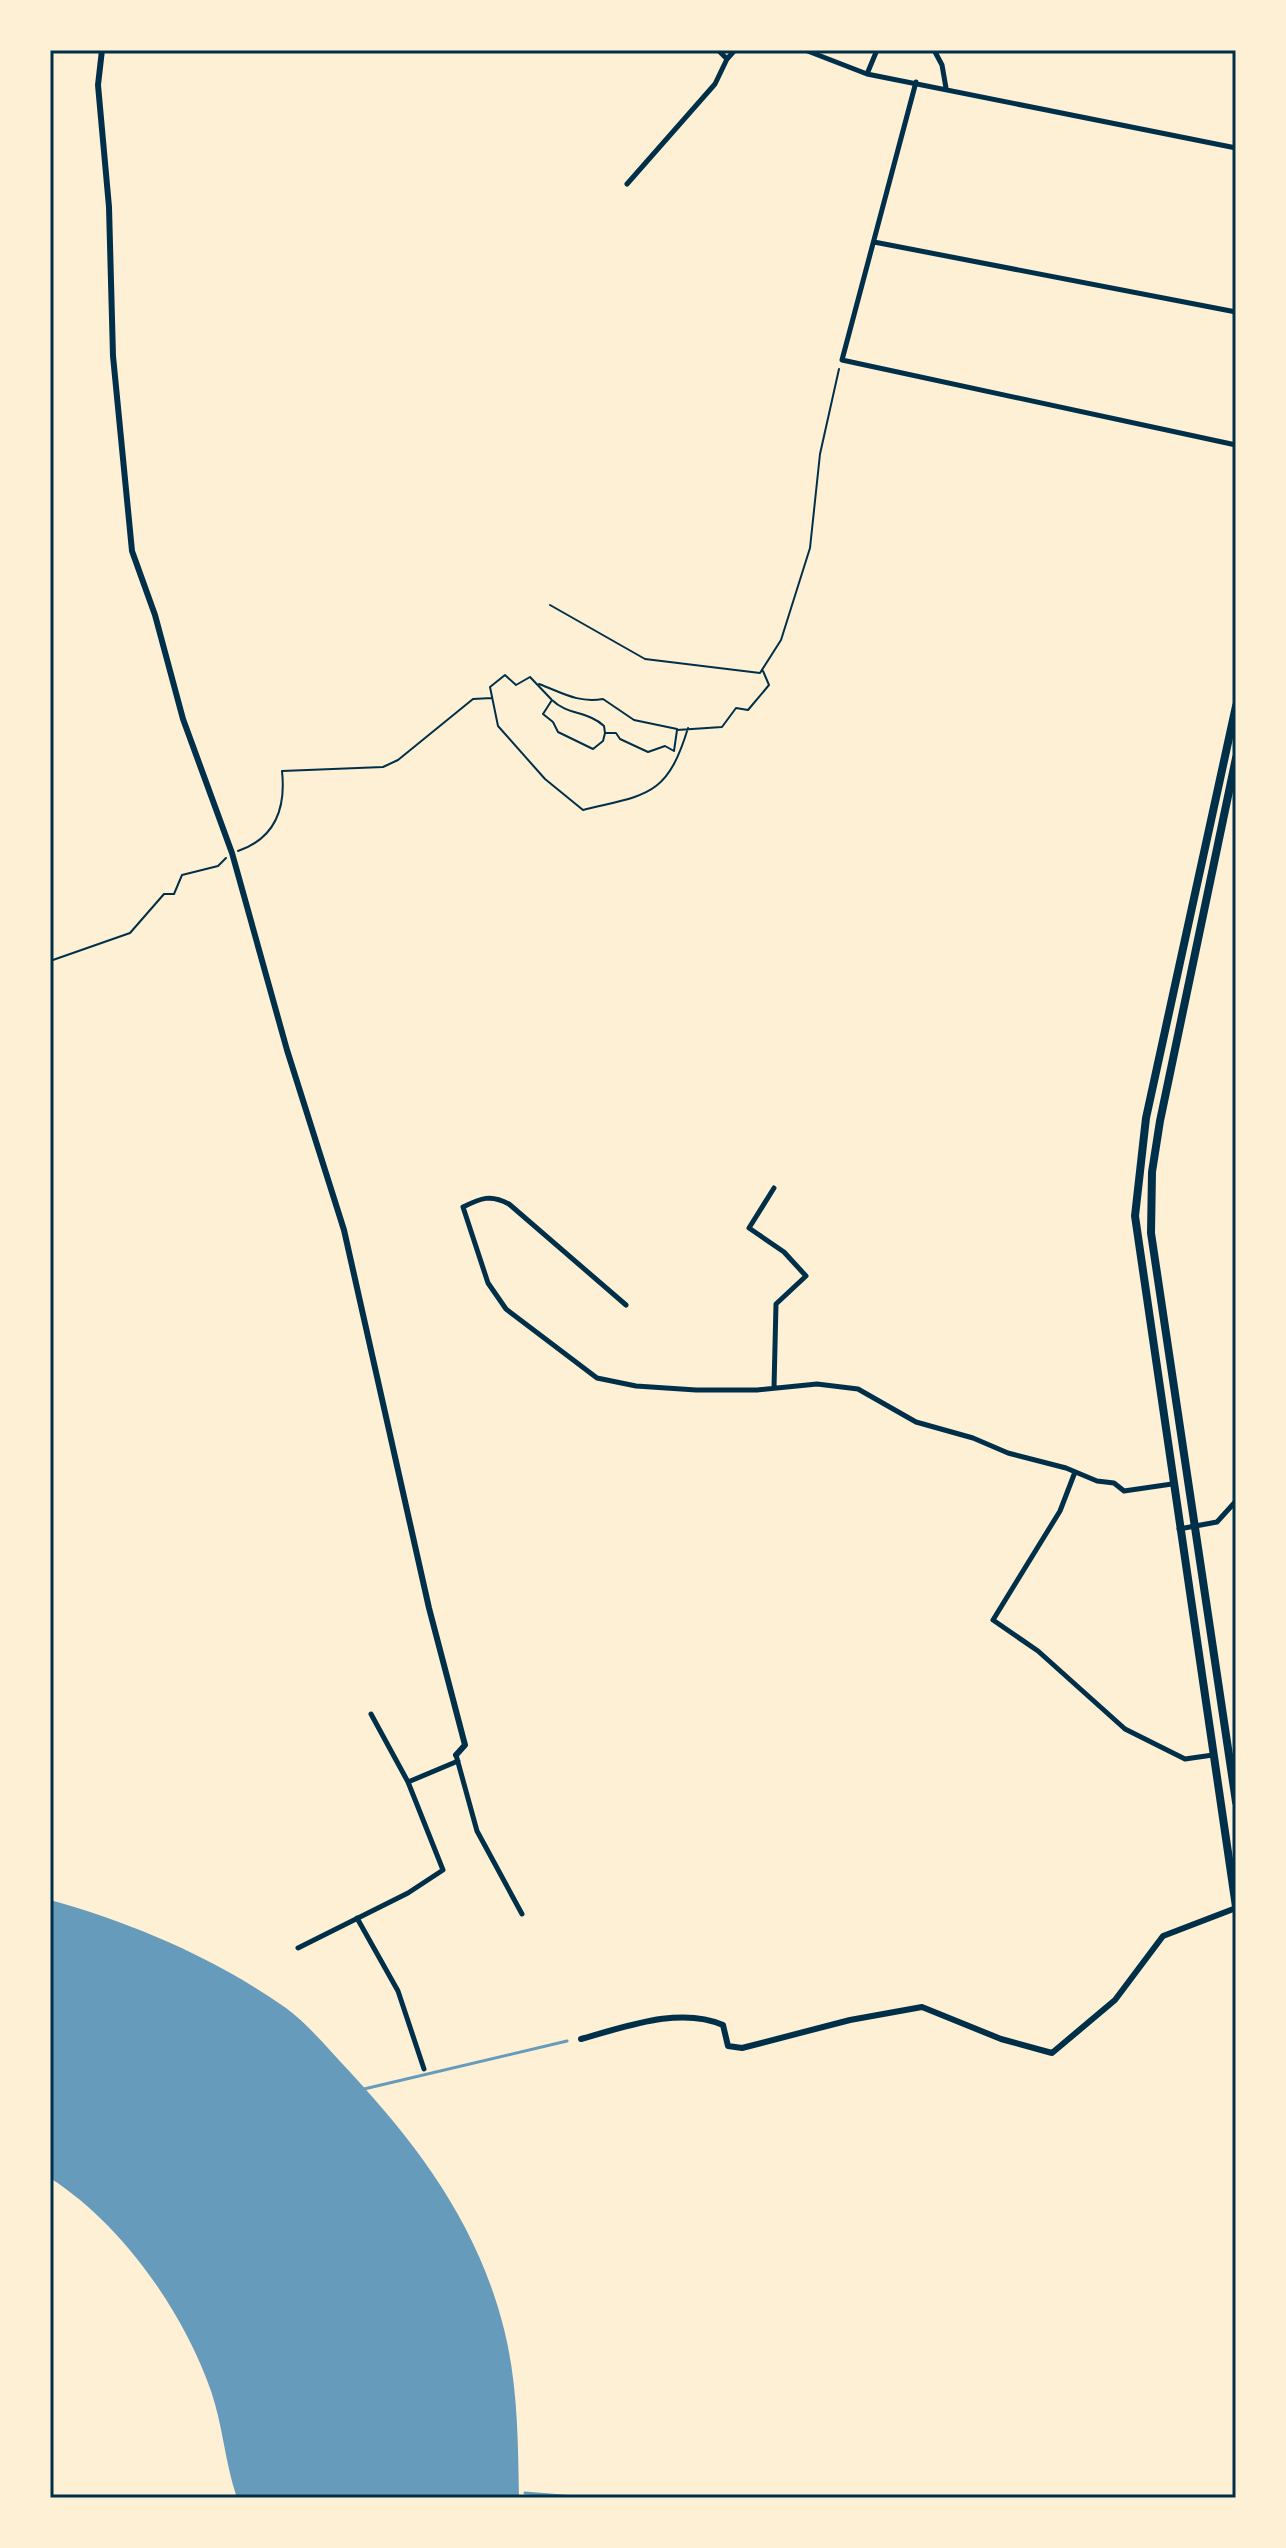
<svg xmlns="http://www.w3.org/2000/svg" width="1286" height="2548" viewBox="0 0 1286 2548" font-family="'PT Sans',sans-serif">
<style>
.water{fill:#669bbc}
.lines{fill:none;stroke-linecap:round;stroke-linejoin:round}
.stream{stroke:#669bbc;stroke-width:3}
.path{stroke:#003049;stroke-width:2}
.minor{stroke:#003049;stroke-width:5}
.tertiary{stroke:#003049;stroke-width:6}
.trunk{stroke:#003049;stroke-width:8}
.neatline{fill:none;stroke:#003049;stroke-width:3}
</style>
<rect width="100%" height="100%" fill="#fdf0d5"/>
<path class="water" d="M50 1900C133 1923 215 1958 286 2008 310 2026 330 2051 350 2072 421 2149 478 2226 504 2329 518 2385 518 2441 519 2498H237C225 2463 223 2426 211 2391 183 2311 122 2224 50 2178Z"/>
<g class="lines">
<path class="stream" d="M364 2089 567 2041
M525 2493 587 2498"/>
<path class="path" d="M550 605 645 659 760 673 781 640 810 548 820 454 839 369
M539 684C563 693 577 703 603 699L634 720 677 729
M551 699 530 677 516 685 505 675 490 687 498 726 545 779 583 810C648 794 667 797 688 728
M605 733 603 741 593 749 558 732 553 722 543 714 552 700C567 715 588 711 604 726L605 733H616L620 739 648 752 665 746 674 751 677 730 722 727 736 708 748 710 769 685 763 671
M238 851C276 838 286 808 282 771L383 767 398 760 473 699 492 698
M50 961 130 933 164 894H174L182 875 218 866 226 858"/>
<path class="minor" d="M718 50 727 59 735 50
M805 50 867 74 1236 148
M934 50 942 65 946 88
M867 74 877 50
M916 82 842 360 1236 445
M627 184 715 84 727 59
M874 242 1236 312
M626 1305 509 1204C491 1194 481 1198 463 1207L488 1283 506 1309 597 1378 636 1386 696 1390H757L817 1384 858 1389 916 1422 973 1438 1008 1453 1066 1468 1097 1481 1114 1483 1124 1491 1172 1484
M774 1388 776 1304 806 1276 784 1252 749 1228 774 1188
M1075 1472 1060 1511 993 1620 1038 1651 1125 1729 1185 1759 1213 1755
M1179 1529 1217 1522 1236 1501
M456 1755 477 1831 522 1914
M408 1782 458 1761
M357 1918 398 1991 424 2069
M298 1948 408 1893 443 1870 408 1782 371 1714"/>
<path class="tertiary" d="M102 50 98 85 109 207 113 356 132 551 155 615 183 719 232 853 287 1050 344 1230 429 1608 465 1745 456 1755
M581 2039C625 2027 680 2006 723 2025L728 2046 742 2048 850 2020 922 2007 1001 2039 1052 2053 1115 2000 1163 1936 1236 1908"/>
<path class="trunk" d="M1236 706 1146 1118 1135 1216 1236 1907
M1236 758 1160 1121 1152 1172 1151 1233 1236 1802"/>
</g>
<rect width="1286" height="2548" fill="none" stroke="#fdf0d5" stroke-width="104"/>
<rect x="52" y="52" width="1182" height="2444" class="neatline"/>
</svg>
